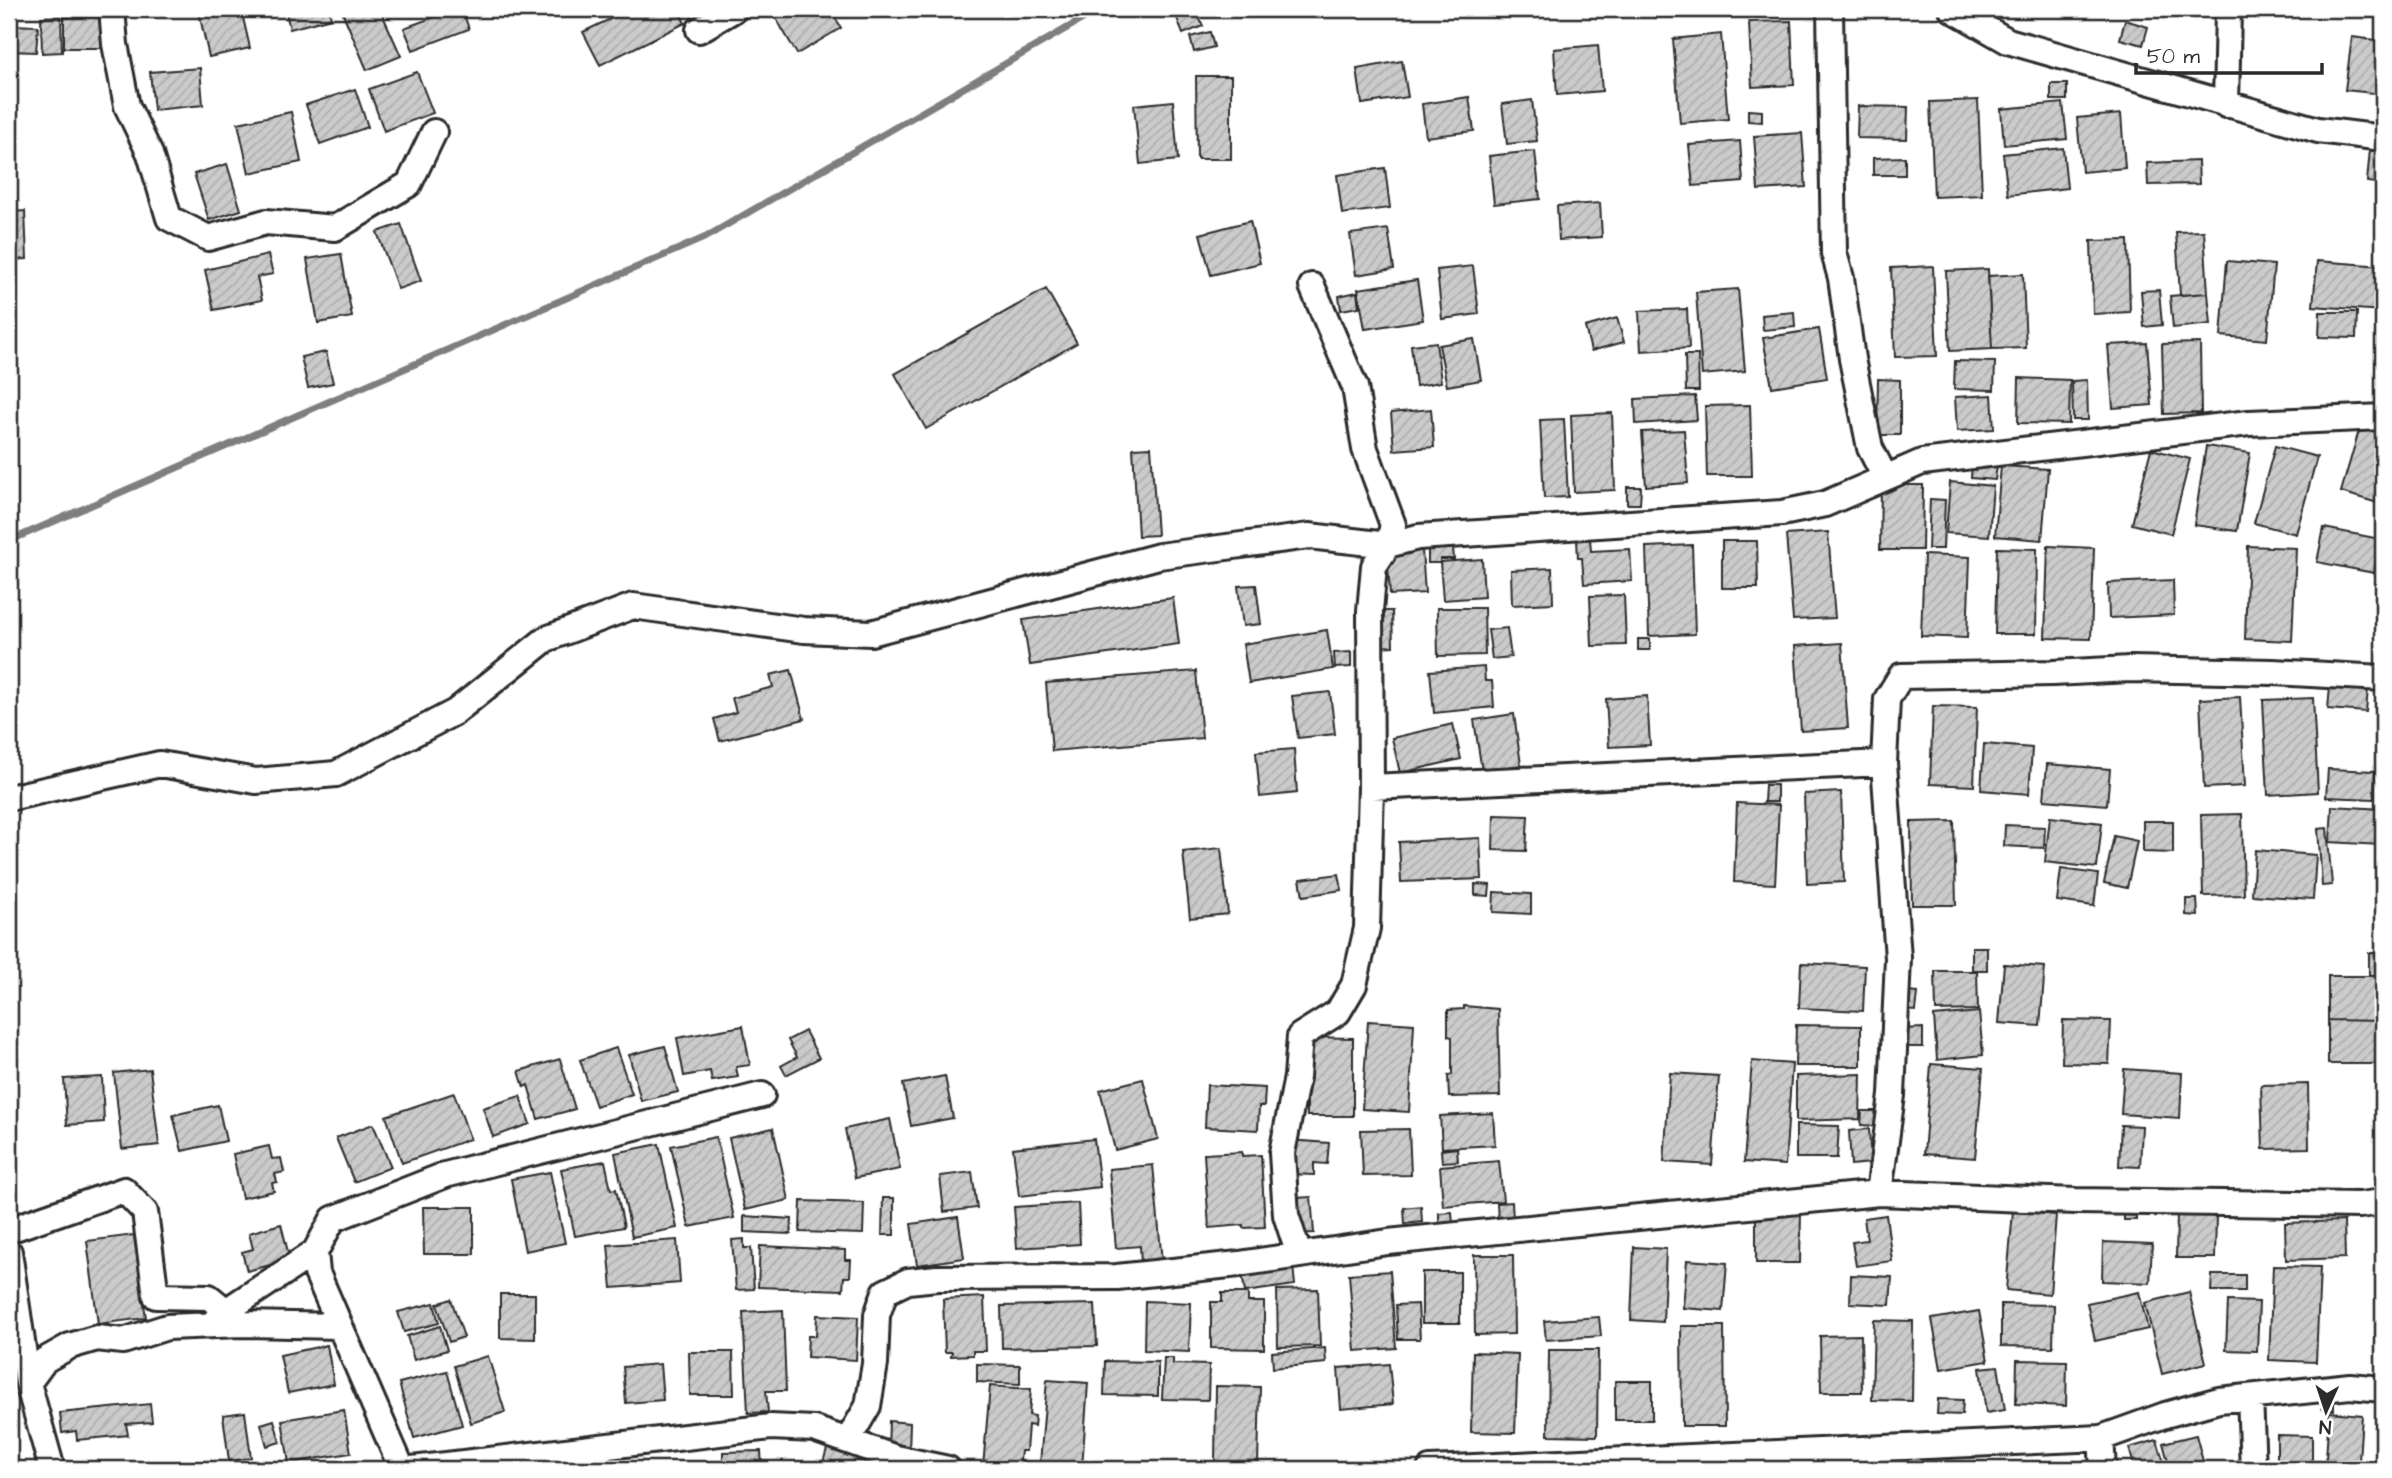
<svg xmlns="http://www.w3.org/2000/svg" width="2392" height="1478" viewBox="0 0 2392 1478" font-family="'Architects Daughter',sans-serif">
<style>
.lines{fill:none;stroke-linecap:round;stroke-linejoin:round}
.stream{stroke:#7e7e7e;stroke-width:7}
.building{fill:url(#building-hatch);stroke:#2b2b2b;stroke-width:2}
.minor-casing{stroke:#2b2b2b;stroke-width:30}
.minor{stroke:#fff;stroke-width:24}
</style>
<defs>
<pattern id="building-hatch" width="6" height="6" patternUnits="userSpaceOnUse" patternTransform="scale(1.75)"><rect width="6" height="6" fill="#cbcbcb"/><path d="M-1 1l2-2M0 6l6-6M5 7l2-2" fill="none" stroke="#aeaeae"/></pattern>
</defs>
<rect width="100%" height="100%" fill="#fff"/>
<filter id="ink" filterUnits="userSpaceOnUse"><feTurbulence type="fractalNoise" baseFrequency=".0143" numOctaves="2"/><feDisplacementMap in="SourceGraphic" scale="14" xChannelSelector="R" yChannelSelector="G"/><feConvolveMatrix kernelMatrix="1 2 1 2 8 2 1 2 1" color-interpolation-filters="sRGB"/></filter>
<g filter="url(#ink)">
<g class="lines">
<path class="stream" d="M9 541 704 238 1100 9"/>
</g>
<path class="building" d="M219 9H241L250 48 209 57 199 13Z
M285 9H329L331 18 290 29Z
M341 9H380L401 56 367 70Z
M456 9H462L469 29 413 50 404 28Z
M631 9H678L685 23 600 65 583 32Z
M773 9H830L841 28 797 54 771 10Z
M1196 10 1203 26 1183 34 1177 18Z
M61 16 62 52 42 53 41 17Z
M64 17H105V48H64Z
M2125 20 2148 27 2143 45 2120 39Z
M1791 21 1794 85 1752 87 1749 22Z
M9 25 38 26 36 52 9 51Z
M1210 32 1214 47 1194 52 1190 37Z
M1721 34 1728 119 1680 123 1673 39Z
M2352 37 2383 41V94L2345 90Z
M1598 45 1602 91 1557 95 1554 49Z
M1402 61 1408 97 1362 104 1357 69Z
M200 68 203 105 154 110 150 72Z
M417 72 433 113 384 131 369 89Z
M1196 76H1231V159H1197Z
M2051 84H2067V100H2051Z
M355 89 368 127 320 144 306 105Z
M1469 97 1474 131 1426 137 1422 104Z
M1532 100 1537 141 1507 144 1502 104Z
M1978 100 1982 195 1934 197 1930 102Z
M1173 101 1178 160 1140 164 1134 105Z
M2063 103 2067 139 2004 145 2001 109Z
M1858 106 1908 107 1907 139 1857 138Z
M1748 110 1762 111V122L1748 121Z
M291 112 301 162 249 173 238 123Z
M2121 114 2125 168 2082 172 2077 118Z
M1802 133 1806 187 1758 190 1754 136Z
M1740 141 1743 182 1693 186 1689 145Z
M2063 148 2067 188 2008 195 2003 154Z
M2370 149 2383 150V184L2367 182Z
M1535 151 1540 199 1494 204 1489 156Z
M1905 157V175H1873V158Z
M2198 161 2199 184 2148 185 2147 163Z
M227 164 241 210 209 220 194 174Z
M1385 168 1390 208 1342 214 1337 175Z
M1600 203 1602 237 1559 240 1557 206Z
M9 206H11V212L25 211 27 259 9 260Z
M1250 221 1260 263 1211 275 1200 234Z
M401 224 421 281 398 289 377 232Z
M1388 229 1394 269 1356 275 1350 234Z
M2204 231 2208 293 2180 295 2176 232Z
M2128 240 2130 312 2093 314 2091 241Z
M341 254 352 317 318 323 307 259Z
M268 255 273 274 257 277 262 300 214 310 205 270Z
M2227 261 2274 265 2267 340 2221 336Z
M2317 261 2383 266V311L2313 306Z
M1473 266 1479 314 1442 319 1437 270Z
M1933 266 1937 356 1895 357 1891 268Z
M1988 269 1992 349 1950 351 1946 271Z
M2023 274 2026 348 1992 349 1988 276Z
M1417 280 1423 320 1365 329 1358 289Z
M1046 289 1077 343 926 429 895 374Z
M1738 289 1745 371 1702 375 1696 292Z
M2159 290 2162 325 2144 327 2141 291Z
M1357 292 1359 307 1341 310 1339 296Z
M2208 293 2211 324 2173 328 2170 296Z
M1687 309 1689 348 1641 351 1639 311Z
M1794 312 1795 327 1763 330 1762 315Z
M2320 312H2357L2356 338 2319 337Z
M1617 318 1624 342 1591 351 1585 327Z
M1819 329 1827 378 1772 387 1763 338Z
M1474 339 1481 380 1447 386 1439 345Z
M1436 342 1441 382 1416 386 1411 345Z
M2147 343 2152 405 2113 408 2108 345Z
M2200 343 2201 413 2164 414 2162 344Z
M326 352 333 383 308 388 301 357Z
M1685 355H1698L1699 391H1686Z
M1955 361 1995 362 1994 390 1954 389Z
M2019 378 2070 380 2069 424 2018 423Z
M1878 379 1900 380V435H1877Z
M2087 380 2088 420H2073L2072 381Z
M1992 395 1994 429 1957 431 1955 397Z
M1695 396 1697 420 1636 424 1635 399Z
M1750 405 1752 476H1707L1705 406Z
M1431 409 1434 447 1394 450 1391 413Z
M1612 413 1615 490 1574 492 1571 415Z
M1564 419 1568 497 1544 498 1540 420Z
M2360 427 2383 434V494L2381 504 2341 492Z
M1684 430 1688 483 1646 486 1642 432Z
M2206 446 2250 453 2237 531 2194 525Z
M2275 446 2317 457 2296 534 2254 523Z
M1151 447 1157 535 1138 536 1133 448Z
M2151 449 2190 459 2171 534 2132 524Z
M1972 463 1997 466 1995 480 1971 478Z
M2001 466 2048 469 2042 540 1995 536Z
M1950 482 1993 486 1989 536 1946 533Z
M1881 485H1923L1922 550H1880Z
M1627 487H1641L1640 504H1627Z
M1930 499 1945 500 1943 549H1928Z
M2324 528 2380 539 2374 573 2317 562Z
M1828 532 1835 618 1793 620 1786 535Z
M1590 539 1591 551 1630 549 1632 581 1584 584 1582 558H1578L1577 540Z
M1722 541H1757L1758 588H1722Z
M1692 545 1695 634 1649 636 1646 547Z
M2048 546 2094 548 2091 639 2045 638Z
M2248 546 2296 548 2292 641 2245 639Z
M1428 548H1453L1454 559H1440V563H1428Z
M1997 548 2037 549 2036 634H1995Z
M1422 550 1425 593 1390 595 1387 552Z
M1924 555 1970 557 1967 638 1921 636Z
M1482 559 1484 597 1443 600 1440 562Z
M1552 568 1553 603 1512 605 1511 570Z
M2173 580 2174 615 2109 618 2108 583Z
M1256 585 1261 624 1243 626 1238 586Z
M1624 595 1626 645 1592 646 1590 596Z
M1173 598 1179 644 1030 665 1023 620Z
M1437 608H1484L1485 655 1438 656Z
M1375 611H1392L1393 646 1376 647Z
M1507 628 1511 657 1492 659 1488 630Z
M1327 630 1333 669 1249 683 1243 644Z
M1638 639H1650V650H1638Z
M1842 643 1848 728 1801 731 1795 646Z
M1351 652V667L1335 668 1334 653Z
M1484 667 1485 681H1492L1494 707 1434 713 1430 671Z
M791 670 804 719 720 741 714 719 736 712 732 698 773 687 770 675Z
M1196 671 1202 738 1052 751 1046 683Z
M2330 686 2368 688 2366 712 2328 709Z
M1330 692 1335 734 1298 738 1292 696Z
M1647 696 1650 745 1609 747 1606 699Z
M2240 697 2245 786 2204 788 2200 699Z
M2313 698 2318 792 2268 795 2263 700Z
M1933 706 1977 707 1974 786 1930 784Z
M1514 714 1521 765 1482 771 1474 720Z
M1453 724 1461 759 1400 773 1392 738Z
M1984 744 2032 748 2029 794 1981 790Z
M1294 749 1297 793 1260 797 1256 752Z
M2047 764 2110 769 2107 805 2044 800Z
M2328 769 2375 771 2374 799 2326 797Z
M1765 785H1777V802H1764Z
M1841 792 1844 882 1807 884 1804 794Z
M1737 803 1779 805 1775 884 1734 882Z
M2332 806 2383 809 2380 845 2330 842Z
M2242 814 2244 895 2203 896 2201 815Z
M1494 815 1528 816 1526 851 1493 850Z
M2050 817 2102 823 2097 868 2045 862Z
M1954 821 1956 905H1912L1911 822Z
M2143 821H2173V853L2143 852Z
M2005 825 2045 827 2044 848 2004 846Z
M2327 828 2332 885 2322 886 2318 829Z
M2114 836 2137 841 2127 888 2104 883Z
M1480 838 1482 879 1401 882 1399 842Z
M1221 848 1228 914 1190 918 1183 852Z
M2255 850 2316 855 2313 899 2252 895Z
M2061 869 2098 874 2094 906 2057 901Z
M1339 874 1342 890 1303 896 1300 879Z
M1475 884 1490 885 1489 896 1475 895Z
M1494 892 1531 894V914L1493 912Z
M2186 899H2197L2198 916 2186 915Z
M1972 947H1987V970H1972Z
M2369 953H2383V976H2369Z
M1801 963 1865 966 1863 1011 1799 1008Z
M2004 964 2045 967 2040 1026 1999 1023Z
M1935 971H1977L1978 1010 1936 1011Z
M2328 976H2383V1021L2328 1020Z
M1907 992 1918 993 1916 1011 1906 1010Z
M1464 1006 1498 1009 1500 1096 1449 1097 1448 1076 1452 1075V1037L1448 1036V1010L1464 1009Z
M1979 1012 1983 1055 1937 1060 1934 1016Z
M2063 1020 2111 1021 2109 1064 2062 1063Z
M2328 1020 2383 1021 2382 1064H2328Z
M1368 1021 1414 1024 1409 1112 1362 1109Z
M1796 1025 1861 1026V1066H1795Z
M743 1026 750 1065 736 1067 738 1077 712 1081 710 1071 684 1076 677 1038Z
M1923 1028V1047H1904L1903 1029Z
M805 1031 819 1058 786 1075 781 1066 797 1057 788 1040Z
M1307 1037 1353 1038V1116H1307Z
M665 1046 678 1092 641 1101 629 1055Z
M616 1048 632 1094 596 1106 580 1060Z
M560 1059 575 1109 538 1119 528 1085 524 1087 519 1071Z
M1752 1061 1792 1064 1785 1165 1744 1162Z
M1931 1064 1983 1068 1975 1158 1924 1154Z
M150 1069 159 1145 122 1149 114 1073Z
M2124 1069 2182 1073 2180 1118 2121 1114Z
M1670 1073 1719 1076 1712 1165 1664 1162Z
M1861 1074 1860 1119 1796 1121V1076Z
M945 1076 953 1118 911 1126 903 1084Z
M102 1077 104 1122 67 1125 64 1079Z
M1143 1079 1158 1139 1115 1150 1100 1090Z
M2308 1084 2309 1148 2263 1149 2261 1085Z
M1207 1085 1265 1088 1264 1106H1259L1258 1130 1205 1127Z
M454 1093 470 1139 402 1163 386 1116Z
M520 1096 530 1124 493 1137 483 1108Z
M218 1105 226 1141 182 1151 173 1115Z
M1862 1111H1876L1875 1126 1861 1125Z
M1493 1113 1495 1145 1442 1148 1440 1116Z
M890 1119 900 1169 855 1178 845 1129Z
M373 1124 391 1167 354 1182 336 1138Z
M1796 1125 1839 1126 1837 1158H1796Z
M2121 1125 2142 1126 2140 1167 2119 1166Z
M773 1128 789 1200 745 1210 729 1138Z
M1409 1129 1411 1175 1363 1176 1361 1130Z
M1869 1129 1871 1163 1851 1165 1849 1131Z
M716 1137 734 1218 689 1227 671 1146Z
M1094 1139 1100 1187 1019 1196 1013 1148Z
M1288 1140 1329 1143 1327 1164 1314 1163V1175L1287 1174Z
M659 1144 677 1228 632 1237 615 1153Z
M269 1146 272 1159 281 1158 284 1172 275 1174 277 1182 272 1183 274 1191 242 1198 233 1154Z
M1457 1148 1458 1161 1442 1162 1441 1150Z
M1242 1152V1156L1261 1155 1265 1227 1243 1228V1225L1209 1228 1204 1154Z
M605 1161 611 1190 616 1189 624 1227 575 1236 561 1169Z
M1499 1161 1503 1201 1443 1206 1440 1166Z
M1153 1165 1162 1262 1141 1263 1140 1246 1116 1248 1109 1169Z
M550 1172 565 1243 525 1251 511 1179Z
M972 1172 977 1208 944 1212 940 1176Z
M1311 1197 1314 1233 1299 1234 1296 1198Z
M883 1198H894V1235H882Z
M801 1201 864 1203 863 1234 800 1232Z
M1512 1202 1513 1220 1498 1221 1497 1203Z
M1078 1203 1080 1244 1017 1248 1014 1207Z
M2136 1203V1220H2124V1204Z
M1421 1206 1422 1222 1405 1224 1404 1208Z
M423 1207H474V1254H424Z
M1756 1210 1801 1211 1800 1263H1756Z
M2013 1211 2056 1215 2050 1294 2006 1290Z
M1452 1212 1453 1225 1439 1226V1213Z
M2177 1214 2216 1215 2215 1258H2176Z
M1886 1215 1892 1261 1856 1266 1852 1242 1867 1240 1864 1218Z
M744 1216 792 1219 791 1234 744 1232Z
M958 1217 964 1258 917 1265 911 1224Z
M2344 1221 2345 1258 2286 1260 2285 1223Z
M281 1224 290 1260 247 1271 242 1252 253 1249 249 1233Z
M134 1235 146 1318 98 1324 87 1241Z
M744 1239V1248H751L754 1289 736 1290 732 1240Z
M677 1240 680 1283 612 1288 608 1245Z
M2103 1242 2152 1244 2150 1283 2102 1281Z
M760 1246 845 1250V1260H851L850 1277H844L843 1290 758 1287Z
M1634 1247 1666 1249 1663 1322 1631 1320Z
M1474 1255H1513L1514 1334 1475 1335Z
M1687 1260 1727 1263 1723 1311 1683 1308Z
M1293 1266 1295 1285 1245 1292 1242 1274Z
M2273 1266 2320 1267 2316 1362 2269 1360Z
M1390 1271 1396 1348 1355 1351 1349 1274Z
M1422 1272H1460V1323H1422Z
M1851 1275 1892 1277 1890 1305 1850 1303Z
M2212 1275H2245V1291H2211Z
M1318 1289 1320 1346 1278 1347 1277 1290Z
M2139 1292 2148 1329 2095 1341 2087 1303Z
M2189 1292 2206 1363 2162 1374 2145 1303Z
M1222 1293H1248V1302H1264V1349L1211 1348V1302H1222Z
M500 1294H535V1339L500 1338Z
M984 1297 986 1351H973V1355L951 1356 952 1352H945L943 1299Z
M451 1299 464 1337 449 1342 437 1304Z
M1145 1301 1191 1303 1189 1352 1144 1350Z
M2228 1301 2259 1302 2257 1351 2226 1350Z
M434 1303 439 1323 404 1332 398 1312Z
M1095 1304 1097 1346 1002 1348 1001 1306Z
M1418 1304 1420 1339H1398L1396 1305Z
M2001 1304 2054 1305 2053 1347 2001 1346Z
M783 1310 786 1391H766L768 1412 748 1413 743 1312Z
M1979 1311 1988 1361 1941 1369 1932 1319Z
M817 1315 858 1317 856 1360 807 1357 808 1336H816Z
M1599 1317 1601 1336 1546 1340 1544 1321Z
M1874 1320 1913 1321 1912 1401 1872 1400Z
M440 1326 447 1350 414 1360 407 1336Z
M1681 1326H1724L1725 1426H1682Z
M1861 1335 1862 1392H1821L1820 1336Z
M327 1345 334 1384 288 1393 280 1355Z
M1325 1348 1326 1363 1273 1368 1272 1352Z
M1549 1350H1598L1597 1436 1548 1435Z
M689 1352H733L734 1395H690Z
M1473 1352 1518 1354 1515 1433 1471 1432Z
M488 1356 505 1412 471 1423 454 1366Z
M1164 1358H1173V1364L1209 1365 1208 1400 1162 1399Z
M2017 1360 2067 1361 2066 1406 2016 1404Z
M1105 1361 1158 1362V1396L1104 1395Z
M660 1364 663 1400 626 1403 623 1367Z
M977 1364 1020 1365V1384L977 1382Z
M1389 1364 1393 1404 1341 1409 1338 1368Z
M1998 1366 2005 1410 1986 1413 1980 1368Z
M447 1371 462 1425 414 1438 399 1383Z
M1047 1380 1088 1383 1082 1468 1040 1464Z
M1615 1381H1652V1420H1615Z
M990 1386 1031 1389 1029 1415 1035 1416 1034 1426 1028 1425 1026 1451H1021L1019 1469 983 1467Z
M1216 1386 1260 1387 1258 1464 1215 1463Z
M2322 1394 2334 1395V1410L2322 1409Z
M1938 1399 1963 1400 1962 1415 1937 1414Z
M150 1404 152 1422 126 1424 128 1435 77 1440 76 1431 62 1433 60 1413Z
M344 1410 351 1453 289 1463 282 1420Z
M245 1412 251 1458 229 1461 223 1415Z
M2329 1412 2362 1415 2359 1461 2326 1459Z
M274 1420 280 1442 267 1446 261 1424Z
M889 1421 910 1423 909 1453 888 1452Z
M2196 1435 2205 1469H2170L2163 1443Z
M2277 1435 2312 1436V1469H2277Z
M2157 1440 2166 1469H2135L2129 1448Z
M828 1445 866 1457 862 1469H833L822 1466Z
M761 1451 762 1469H723V1452Z
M1823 1458H1835V1469H1822Z
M549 1464 550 1469H485Z"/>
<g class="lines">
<defs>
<path id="minor" d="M112 9 115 44 127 106 150 154 169 218 208 238 266 222 335 228 409 184 434 132
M1830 9 1834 253 1841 278 1852 359 1870 448 1885 477
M1952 9 2008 41 2318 130 2383 138
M699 30 735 9
M2226 105 2228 9
M1371 787 1884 763
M9 798 160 764 256 781 336 774 455 712 546 639 633 606 804 630 871 633 1159 556 1309 536 1388 545 1418 537 1782 513 1825 504 1922 462 2249 423 2383 417
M1879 1193 1892 1095 1898 958 1884 763 1887 699 1901 676 2053 673 2130 669 2273 672 2383 678
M9 1230 124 1190 145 1212 156 1296 209 1297 242 1324
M9 1252 28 1383
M1299 1255 1286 1215 1282 1153 1297 1077 1300 1036 1338 1012 1354 985 1367 928 1371 787 1370 611 1374 566 1388 545 1393 525 1365 449 1355 387 1312 286
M215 1321 226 1311 315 1252
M2250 1397 2253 1469
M2101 1438 2103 1469
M848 1440 868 1406 875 1364 877 1315 885 1292 908 1281 937 1278 1117 1277 1239 1264 1388 1242 1879 1193 2076 1201 2360 1205 2383 1202
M52 1469 28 1383 45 1360 70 1346 97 1338 123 1341 167 1327 242 1324 338 1326
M402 1469 317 1273 315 1252 333 1219 445 1175 762 1095
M412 1469 771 1427 814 1429 896 1458 948 1469
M1430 1469 2101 1438 2165 1415 2219 1400 2350 1386 2383 1389"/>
</defs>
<use href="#minor" class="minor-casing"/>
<use href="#minor" class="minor"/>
</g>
</g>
<rect width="2392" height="1478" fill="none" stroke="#fff" stroke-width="35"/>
<rect x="18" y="18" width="2357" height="1443" fill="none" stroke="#2b2b2b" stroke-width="2.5" filter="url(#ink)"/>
<g transform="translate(2326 1411) rotate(183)" stroke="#ffffff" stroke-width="5" paint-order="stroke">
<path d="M0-5L12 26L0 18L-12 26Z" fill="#2b2b2b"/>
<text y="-10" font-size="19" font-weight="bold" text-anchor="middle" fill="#2b2b2b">N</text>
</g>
<path d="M2136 63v10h186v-10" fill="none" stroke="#2b2b2b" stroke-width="3.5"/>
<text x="2147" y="63" font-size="21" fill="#2b2b2b" stroke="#ffffff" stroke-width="5" paint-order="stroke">50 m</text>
</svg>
